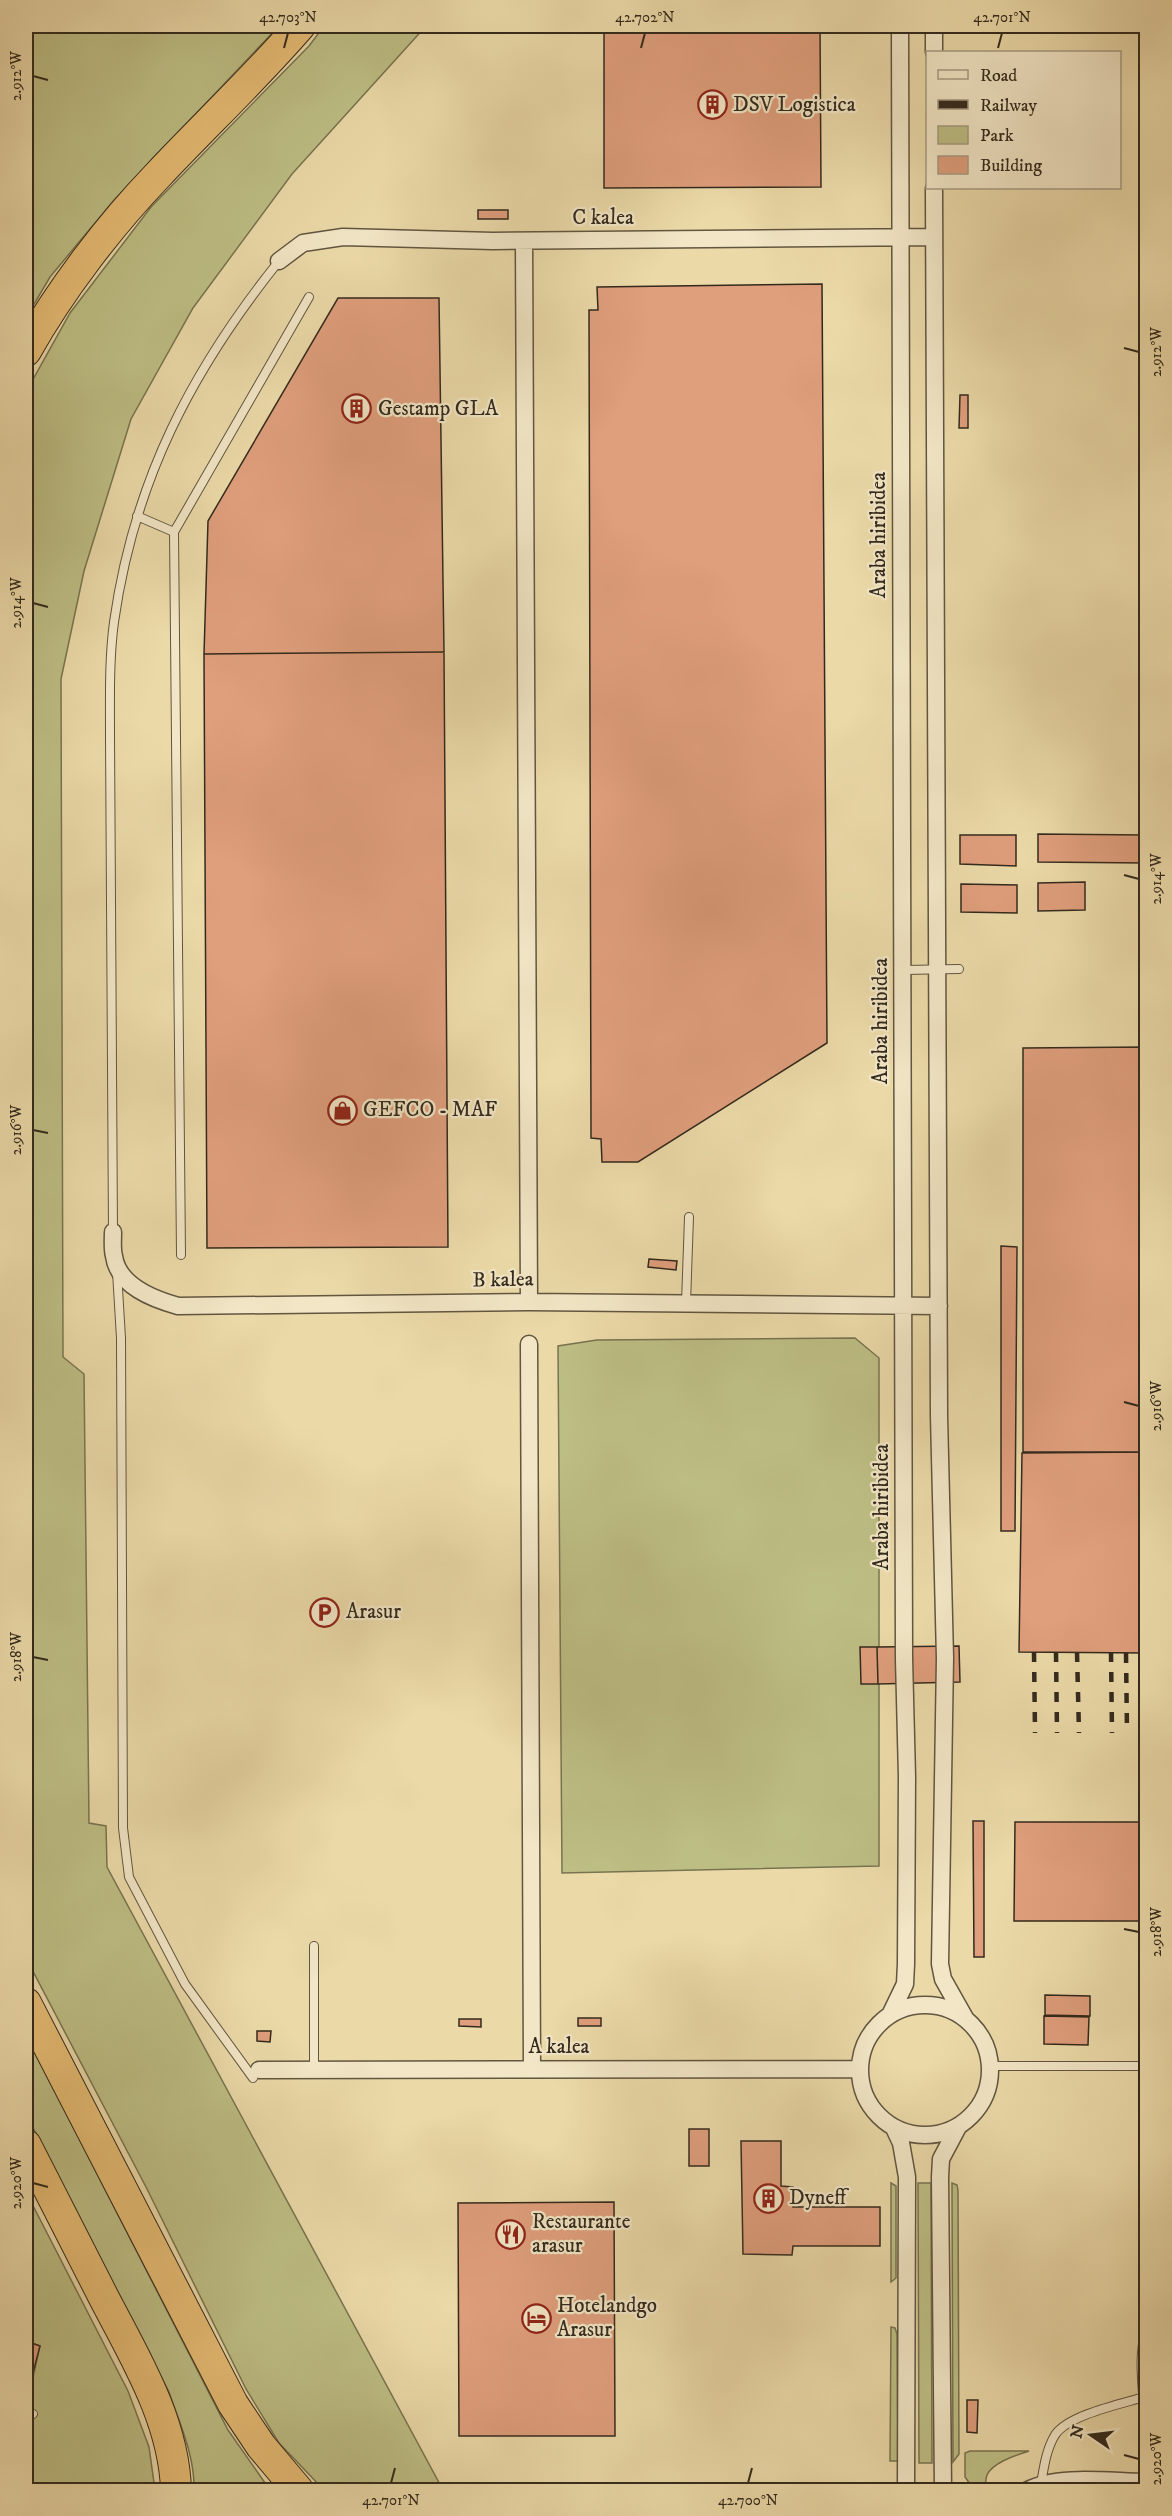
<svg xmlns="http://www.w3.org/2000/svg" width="1172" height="2516" viewBox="0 0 1172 2516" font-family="'IM FELL DW Pica',serif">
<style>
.green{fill:#bdbe84;stroke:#787450;stroke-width:1.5}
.building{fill:#df9e7c;stroke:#332a1d;stroke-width:1.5}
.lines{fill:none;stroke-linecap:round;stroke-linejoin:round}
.service-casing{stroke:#615640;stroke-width:10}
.minor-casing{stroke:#615640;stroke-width:19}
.motorway-casing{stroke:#332a1d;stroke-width:32}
.service{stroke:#f2e6c6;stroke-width:8}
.minor{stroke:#f2e6c6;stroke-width:16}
.motorway{stroke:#e6bc74;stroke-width:30}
.rail{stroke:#332a1d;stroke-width:4.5;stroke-dasharray:10 10;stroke-linecap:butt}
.ticks{fill:none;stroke:#332a1d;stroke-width:2}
.labels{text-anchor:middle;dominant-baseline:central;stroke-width:4.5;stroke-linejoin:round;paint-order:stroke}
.poi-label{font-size:21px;fill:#332a1d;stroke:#f2e6c6;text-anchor:start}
.street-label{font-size:21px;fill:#332a1d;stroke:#f2e6c6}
.neatline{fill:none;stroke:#332a1d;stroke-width:2}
.ticks-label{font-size:15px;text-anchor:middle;fill:#332a1d}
</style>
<rect width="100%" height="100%" fill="#ebd9a8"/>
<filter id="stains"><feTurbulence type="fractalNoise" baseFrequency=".00333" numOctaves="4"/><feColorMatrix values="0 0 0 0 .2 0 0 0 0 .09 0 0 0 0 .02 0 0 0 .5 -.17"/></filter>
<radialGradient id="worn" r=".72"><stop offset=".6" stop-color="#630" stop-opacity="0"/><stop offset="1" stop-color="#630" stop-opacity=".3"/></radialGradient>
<path class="green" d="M26 26H279L114 200 50 277 26 318Z
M324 26H426L292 174 193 308 131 419 84 571 61 679 63 1357 84 1374 89 1823 106 1826 107 1867 443 2490H324L279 2443 246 2389 146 2187 26 1958V392L70 313 151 207 309 46Z
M855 1338 879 1358V1866L562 1873 558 1346 597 1340Z
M26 2035 228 2430 270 2490H194C195 2457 180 2424 169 2392L26 2114Z
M891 2183 896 2186V2278L891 2282Z
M918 2183H931L932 2463H919Z
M952 2183 957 2185 958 2190 959 2454 953 2462Z
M26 2192 128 2391 149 2447 155 2490H29L32 2476 26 2474V2409L40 2346 26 2341V2293L29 2283 26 2277Z
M891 2327 895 2328 897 2334 898 2461H890Z
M970 2451H1029C1017 2455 993 2462 987 2475 985 2480 987 2484 983 2489 973 2490 970 2484 965 2477V2453Z"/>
<path class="building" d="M604 26H820L821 187 604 188Z
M478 210H508V219H478Z
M822 284 827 1043 638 1162H602L601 1139 591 1138 589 310H598L597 287Z
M338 298H439L444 652 204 654 208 521Z
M960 395H968V428H959Z
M444 652 448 1247 207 1248 204 654Z
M1038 834 1146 835V863L1038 862Z
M960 835H1016V866L960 864Z
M1085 882V910L1038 911V883Z
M961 884 1017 885V913L961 912Z
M1146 1047V1452H1023V1048Z
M1001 1246 1017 1247 1015 1531H1001Z
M649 1259 677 1261 676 1270 648 1267Z
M1146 1452V1653L1019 1652 1022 1453Z
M959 1646 960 1682 878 1684 877 1647Z
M860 1647H877L878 1684H861Z
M973 1821H984V1957H974Z
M1015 1822H1146V1921H1014Z
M1045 1995 1090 1996V2016L1045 2015Z
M1044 2016 1089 2017 1088 2045 1044 2044Z
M578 2018H601V2026H578Z
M459 2019H481V2027L459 2026Z
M257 2031H271L270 2042 257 2041Z
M689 2129H709V2166H689Z
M741 2141H781V2186L793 2187V2207H880V2246H793L792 2255 743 2254Z
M614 2202 615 2436H459L458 2203Z
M26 2341 40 2346 27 2396H26Z
M967 2400H978L977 2433 967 2432Z"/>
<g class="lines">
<defs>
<path id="service" d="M137 516 174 532
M904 970 959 969
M113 1232 110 736C110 698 109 659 114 622 134 481 191 371 279 261
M181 1255 174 532 309 297
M117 1272 121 1338 123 1828 129 1877 185 1984 253 2078
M686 1303 689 1217
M991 2066H1146
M314 2070V1946
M1146 2333C1138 2354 1143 2386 1144 2409L1146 2412
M26 2411 33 2414
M1041 2484C1044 2467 1046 2450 1055 2435 1068 2415 1121 2404 1144 2397"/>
<path id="minor" d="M934 26V52
M934 188 939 1416 945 1658 940 1964 943 1979 965 2018
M524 241 529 1302
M279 261 303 243 343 237 493 241 934 237
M113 1232C113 1240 112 1249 114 1256 118 1286 153 1299 178 1306L529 1302 939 1306
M529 1344 532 2069
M860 2070a65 65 0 1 1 130 0a65 65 0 1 1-130 0Z
M891 2013 905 1984 906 1964 907 1777 904 1659 900 26
M259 2070 859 2069
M894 2128 901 2143 907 2177 906 2490
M943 2490 940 2177 941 2159 958 2127
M1028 2490C1058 2474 1113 2482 1146 2482"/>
<path id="motorway" d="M26 351C60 290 110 225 158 175 205 125 255 78 300 26
M26 2003 233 2404 261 2446 298 2490
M26 2145C51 2195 77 2245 103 2296 134 2356 174 2420 176 2490"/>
</defs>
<use href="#service" class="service-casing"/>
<use href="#minor" class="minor-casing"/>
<use href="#motorway" class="motorway-casing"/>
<use href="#service" class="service"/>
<use href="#minor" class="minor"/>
<use href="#motorway" class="motorway"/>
<path class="rail" d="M1034 1652 1035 1733
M1056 1652 1057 1733
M1077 1652 1079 1733
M1111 1652 1112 1733
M1126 1653 1127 1733"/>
</g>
<path class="ticks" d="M284 48 288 33M641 48 645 33M998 48 1002 33M33 76 48 80M1124 348 1139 352M33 603 48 607M1124 875 1139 879M33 1130 48 1133M1124 1402 1139 1406M33 1657 48 1660M1124 1929 1139 1932M33 2183 48 2187M1124 2455 1139 2459M391 2483 395 2468M748 2483 752 2468"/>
<defs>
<symbol id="building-ring" viewBox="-11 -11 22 22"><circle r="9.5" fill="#f2e6c6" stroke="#8f2418" stroke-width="1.5"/><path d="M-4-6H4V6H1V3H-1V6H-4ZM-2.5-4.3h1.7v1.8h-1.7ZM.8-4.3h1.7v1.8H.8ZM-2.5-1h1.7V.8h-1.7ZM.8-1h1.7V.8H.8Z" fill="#8f2418"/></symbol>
<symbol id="shop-ring" viewBox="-11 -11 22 22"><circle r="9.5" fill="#f2e6c6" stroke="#8f2418" stroke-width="1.5"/><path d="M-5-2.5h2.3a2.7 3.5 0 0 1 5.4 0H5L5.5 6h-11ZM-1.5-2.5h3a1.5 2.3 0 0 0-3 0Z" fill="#8f2418"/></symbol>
<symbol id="parking-ring" viewBox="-11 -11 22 22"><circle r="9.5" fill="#f2e6c6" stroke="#8f2418" stroke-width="1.5"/><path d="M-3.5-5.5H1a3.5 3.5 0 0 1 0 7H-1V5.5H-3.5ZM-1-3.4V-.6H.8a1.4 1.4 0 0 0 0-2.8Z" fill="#8f2418"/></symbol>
<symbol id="restaurant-ring" viewBox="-11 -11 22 22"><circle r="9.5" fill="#f2e6c6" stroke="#8f2418" stroke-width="1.5"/><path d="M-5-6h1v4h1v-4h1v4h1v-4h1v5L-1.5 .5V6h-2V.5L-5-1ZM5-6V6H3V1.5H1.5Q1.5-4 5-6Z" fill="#8f2418"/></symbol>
<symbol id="hotel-ring" viewBox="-11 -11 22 22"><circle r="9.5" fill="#f2e6c6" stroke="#8f2418" stroke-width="1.5"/><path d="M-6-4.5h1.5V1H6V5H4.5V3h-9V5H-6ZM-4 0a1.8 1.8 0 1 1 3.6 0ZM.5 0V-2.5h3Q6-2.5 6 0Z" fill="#8f2418"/></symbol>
</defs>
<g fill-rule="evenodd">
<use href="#building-ring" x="696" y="88" width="33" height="33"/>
<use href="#building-ring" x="340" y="392" width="33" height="33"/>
<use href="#shop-ring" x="326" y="1094" width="33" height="33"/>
<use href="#parking-ring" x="308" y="1596" width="33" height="33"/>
<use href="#building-ring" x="752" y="2182" width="33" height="33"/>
<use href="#restaurant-ring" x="494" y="2218" width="33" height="33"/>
<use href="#hotel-ring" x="520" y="2302" width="33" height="33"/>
</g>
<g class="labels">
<g class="poi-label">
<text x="733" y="105">DSV Logistica</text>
<text x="378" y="409">Gestamp GLA</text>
<text x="363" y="1110">GEFCO - MAF</text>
<text x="346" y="1612">Arasur</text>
<text x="789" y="2198">Dyneff</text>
<text x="532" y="2222">Restaurante<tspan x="532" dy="24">arasur</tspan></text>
<text x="557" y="2306">Hotelandgo<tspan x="557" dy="24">Arasur</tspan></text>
</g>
<g class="street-label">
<text x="603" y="218">C kalea</text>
<text transform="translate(879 535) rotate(-90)">Araba hiribidea</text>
<text transform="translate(881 1021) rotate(-90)">Araba hiribidea</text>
<text transform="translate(503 1280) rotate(-1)">B kalea</text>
<text transform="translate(882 1507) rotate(-90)">Araba hiribidea</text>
<text x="559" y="2047">A kalea</text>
</g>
</g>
<rect width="1172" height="2516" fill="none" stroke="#ebd9a8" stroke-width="66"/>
<rect x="926" y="51" width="195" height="138" fill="#f2e6c6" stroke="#a69b82" stroke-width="1.5"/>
<rect x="938" y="70" width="30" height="9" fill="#f2e6c6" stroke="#a69b82" stroke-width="1.5"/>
<text x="980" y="81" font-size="18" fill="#332a1d">Road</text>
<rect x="938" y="100" width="30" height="9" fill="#332a1d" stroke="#a69b82" stroke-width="1.5"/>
<text x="980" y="111" font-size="18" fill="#332a1d">Railway</text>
<rect x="938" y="126" width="30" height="18" fill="#bdbe84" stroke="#a69b82" stroke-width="1.5"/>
<text x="980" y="141" font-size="18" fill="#332a1d">Park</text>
<rect x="938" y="156" width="30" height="18" fill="#df9e7c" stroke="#a69b82" stroke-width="1.5"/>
<text x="980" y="171" font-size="18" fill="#332a1d">Building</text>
<g transform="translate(1091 2435) rotate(284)" stroke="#f2e6c6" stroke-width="4.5" paint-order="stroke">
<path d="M0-4.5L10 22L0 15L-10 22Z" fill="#332a1d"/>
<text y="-9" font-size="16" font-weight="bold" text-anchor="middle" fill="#332a1d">N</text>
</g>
<rect x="33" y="33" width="1106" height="2450" class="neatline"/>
<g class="ticks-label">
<text x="288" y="22">42.703°N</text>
<text x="645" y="22">42.702°N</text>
<text x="1002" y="22">42.701°N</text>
<text transform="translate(16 76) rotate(-90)" y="5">2.912°W</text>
<text transform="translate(1156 352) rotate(-90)" y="5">2.912°W</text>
<text transform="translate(16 603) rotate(-90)" y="5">2.914°W</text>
<text transform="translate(1156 879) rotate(-90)" y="5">2.914°W</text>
<text transform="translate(16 1130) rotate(-90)" y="5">2.916°W</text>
<text transform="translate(1156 1406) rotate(-90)" y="5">2.916°W</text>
<text transform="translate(16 1657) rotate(-90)" y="5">2.918°W</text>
<text transform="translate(1156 1932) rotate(-90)" y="5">2.918°W</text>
<text transform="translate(16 2183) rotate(-90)" y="5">2.920°W</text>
<text transform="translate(1156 2459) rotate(-90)" y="5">2.920°W</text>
<text x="391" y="2505">42.701°N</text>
<text x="748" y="2505">42.700°N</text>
</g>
<rect width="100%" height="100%" filter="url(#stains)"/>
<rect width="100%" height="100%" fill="url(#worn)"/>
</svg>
